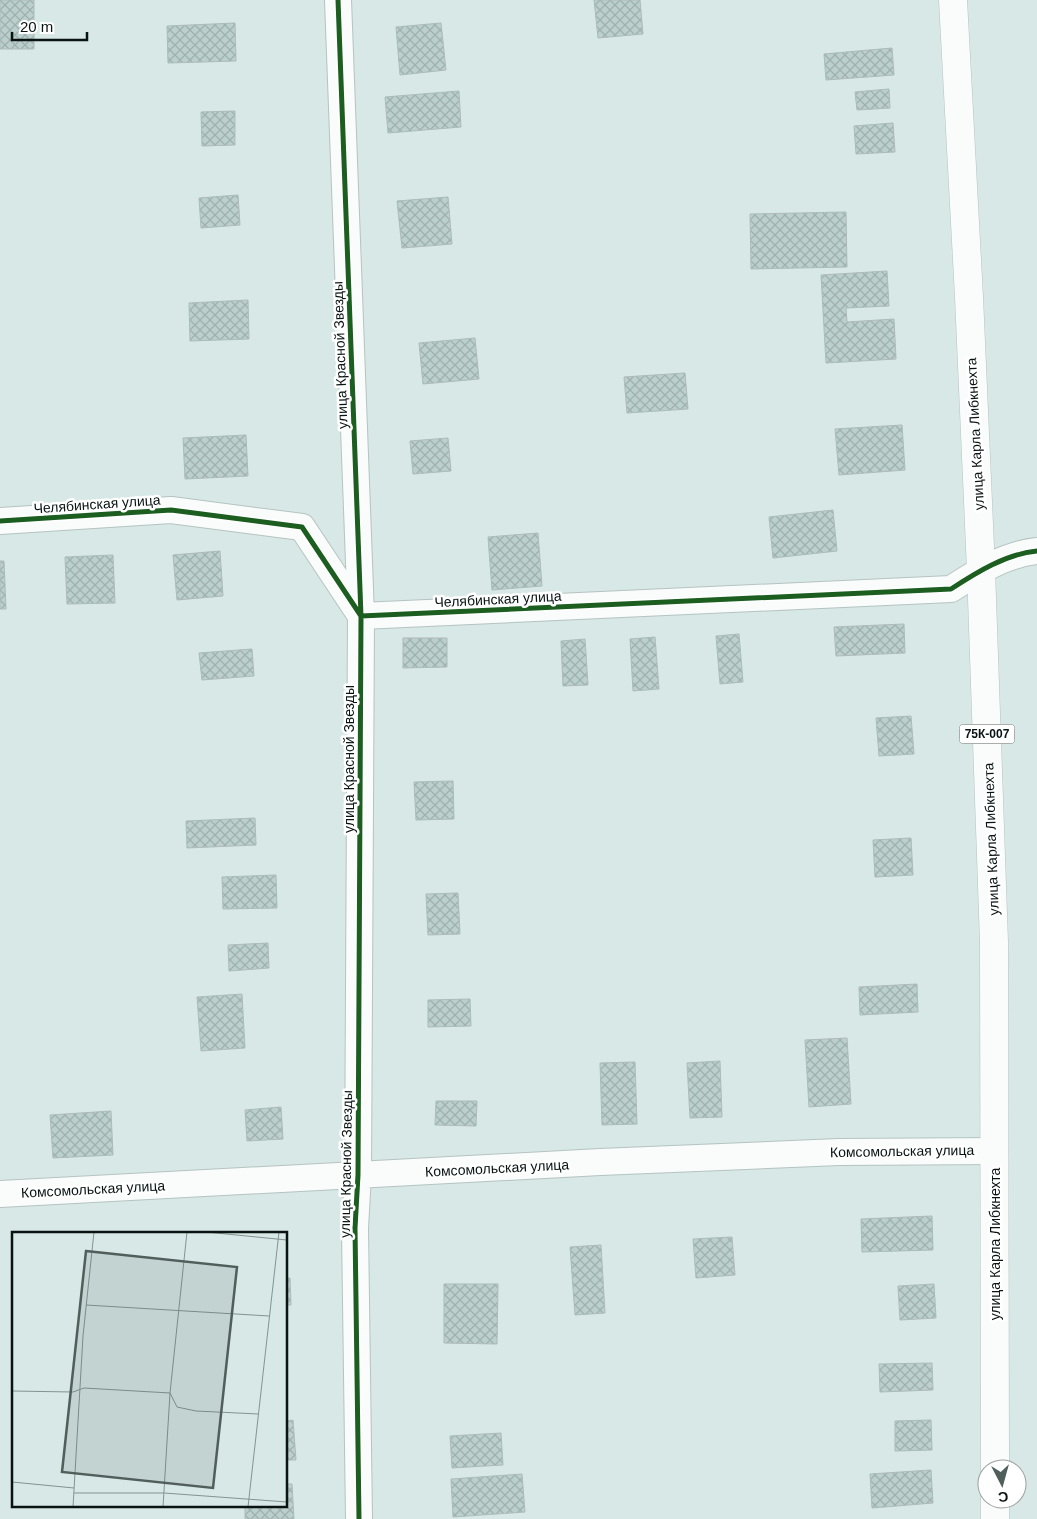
<svg xmlns="http://www.w3.org/2000/svg" width="1037" height="1519" viewBox="0 0 1037 1519" font-family="Arial,sans-serif">
<style>
.building{fill:url(#building-cross-hatch);stroke:#adbbb9}
.lines{fill:none;stroke-linecap:round;stroke-linejoin:round}
.minor-casing{stroke:#b5c3c1;stroke-width:28}
.major-casing{stroke:#b5c3c1;stroke-width:29}
.minor{stroke:#f9fcfb;stroke-width:26}
.major{stroke:#f9fcfb;stroke-width:28}
.cycleway-casing{stroke:#fff;stroke-width:8}
.cycleway{stroke:#1b5e20;stroke-width:5}
.labels{text-anchor:middle;dominant-baseline:central;stroke-width:5;stroke-linejoin:round;paint-order:stroke}
.shield{fill:#fff;stroke:#525a59;stroke-width:1}
.shield-label{font-size:12px;font-weight:bold;fill:#081312}
.street-label{font-size:14px;fill:#081312;stroke:#fff}
.inset-road{fill:none;stroke:#849391;stroke-width:1}
.view{fill:#505e5c;fill-opacity:0.15;stroke:#505e5c;stroke-width:2.5}
.inset-edge{fill:none;stroke:#081312;stroke-width:2.5}
</style>
<defs>
<pattern id="building-cross-hatch" width="8" height="8" patternUnits="userSpaceOnUse" patternTransform="scale(1.25)"><rect width="8" height="8" fill="#bbcfcd"/><path d="M0 0l8 8M0 8l8-8" fill="none" stroke="#9fb1af"/></pattern>
</defs>
<rect width="100%" height="100%" fill="#d7e8e6"/>
<path class="building" d="M0 0H34V49H0Z
M594 0H640L643 34 598 38Z
M235 23 236 61 168 63 167 26Z
M441 23 446 70 400 75 396 27Z
M892 48 894 75 826 80 824 54Z
M889 89 890 108 857 110 855 92Z
M459 91 461 127 388 133 385 97Z
M235 111V145L202 146 201 112Z
M893 123 895 152 856 154 854 126Z
M238 195 240 225 201 228 199 198Z
M448 197 452 244 402 248 397 201Z
M846 212 847 267 751 269 750 214Z
M887 271 889 306 846 308 847 322 894 319 896 359 826 363 821 275Z
M248 300 249 339 190 341 189 303Z
M475 338 479 379 423 384 419 343Z
M685 373 688 409 627 413 624 377Z
M902 425 905 470 839 475 835 429Z
M246 435 248 476 185 479 183 438Z
M448 438 451 471 413 474 410 441Z
M833 510 837 551 773 558 769 517Z
M538 533 542 586 492 590 488 537Z
M220 551 223 596 177 600 173 555Z
M113 555 115 603 67 604 65 557Z
M0 561H4L6 609H0Z
M904 624 905 653 836 656 834 627Z
M739 634 743 682 720 684 716 636Z
M655 637 659 689 633 691 630 639Z
M403 638H447V667L403 668Z
M585 639 588 685 563 686 561 641Z
M252 649 254 676 202 680 199 653Z
M911 716 914 754 879 756 876 718Z
M453 781 454 819 416 820 414 782Z
M255 818 256 845 187 848 186 821Z
M911 838 913 875 875 877 873 840Z
M276 875 277 908 223 909 222 877Z
M458 893 460 934 428 935 426 894Z
M268 943 269 968 229 971 228 945Z
M917 984 918 1012 860 1015 859 987Z
M242 994 245 1048 201 1051 197 997Z
M470 999 471 1026 428 1027V1000Z
M847 1038 851 1104 809 1107 805 1040Z
M720 1061 722 1117 690 1118 687 1063Z
M635 1062 637 1124 602 1125 600 1063Z
M436 1101H477L476 1126 435 1125Z
M281 1107 283 1139 247 1141 245 1110Z
M111 1111 113 1155 53 1158 50 1115Z
M932 1216 933 1250 862 1252 861 1219Z
M732 1237 735 1275 696 1278 693 1239Z
M601 1245 605 1313 575 1315 570 1247Z
M286 1278H290L291 1305H286Z
M444 1284H498L497 1344 444 1343Z
M934 1284 936 1318 900 1320 898 1286Z
M932 1363 933 1390 880 1392 879 1364Z
M293 1420 296 1460H286V1421Z
M931 1420 932 1450 895 1451V1421Z
M501 1433 503 1465 452 1468 450 1436Z
M931 1470 933 1503 872 1508 870 1474Z
M522 1474 525 1512 453 1517 451 1479Z
M286 1484H292L294 1519H245V1505H286Z"/>
<g class="lines">
<defs>
<path id="minor" d="M338 0 361 616 358 1175 355 1228 359 1519
M0 521 171 510 302 527 361 616 951 589C977 572 1006 554 1037 551
M0 1194 600 1162 839 1152 995 1151"/>
<path id="major" d="M953 0 969 297 981 570 994 942 995 1469
M995 1499V1519"/>
</defs>
<use href="#minor" class="minor-casing"/>
<use href="#major" class="major-casing"/>
<use href="#minor" class="minor"/>
<use href="#major" class="major"/>
<defs>
<path id="cycleway" d="M338 0 361 616 358 1175 355 1228 359 1519
M0 521 171 510 302 527 361 616 951 589C977 572 1006 554 1037 551"/>
</defs>
<use href="#cycleway" class="cycleway-casing"/>
<use href="#cycleway" class="cycleway"/>
</g>
<g class="labels">
<rect class="shield" x="959.5" y="724.5" width="55" height="19" rx="4"/>
<g class="shield-label">
<text x="987" y="734">75К-007</text>
</g>
<g class="street-label">
<text transform="translate(340 355) rotate(-92)">улица Красной Звезды</text>
<text transform="translate(975 434) rotate(-93)">улица Карла Либкнехта</text>
<text transform="translate(97 504) rotate(-4)">Челябинская улица</text>
<text transform="translate(498 599) rotate(-3)">Челябинская улица</text>
<text transform="translate(349 759) rotate(-90)">улица Красной Звезды</text>
<text transform="translate(991 839) rotate(-92)">улица Карла Либкнехта</text>
<text transform="translate(902 1151) rotate(-1)">Комсомольская улица</text>
<text transform="translate(346 1164) rotate(-89)">улица Красной Звезды</text>
<text transform="translate(497 1168) rotate(-3)">Комсомольская улица</text>
<text transform="translate(93 1189) rotate(-3)">Комсомольская улица</text>
<text transform="translate(995 1244) rotate(-90)">улица Карла Либкнехта</text>
</g>
</g>
<g transform="translate(12 1232)">
<rect width="275" height="275" fill="#d7e8e6"/>
<path class="inset-road" d="M194 0 275 8M74 73 257 84M0 159 61 160 72 156 158 161 165 175 184 179 246 182M0 250 62 256M62 261H152L275 270M61 275 71 104 82 0M151 275 158 161 175 0M236 275 267 0"/>
<path class="view" d="M74 19 225 35 201 256 50 240Z"/>
<rect width="275" height="275" class="inset-edge"/>
</g>
<g transform="translate(1002 1484) rotate(174)"><circle r="24" fill="#ffffff" stroke="#9ca1a0"/>
<path d="M0-4L9 19L0 12L-9 19Z" fill="#505e5c"/>
<text y="-8" font-size="14" font-weight="bold" text-anchor="middle" fill="#081312">С</text>
</g>
<path d="M12 32v8h75v-8" fill="none" stroke="#081312" stroke-width="2.5"/>
<text x="20" y="32" font-size="15" fill="#081312" stroke="#ffffff" stroke-width="4" paint-order="stroke">20 m</text>
</svg>
